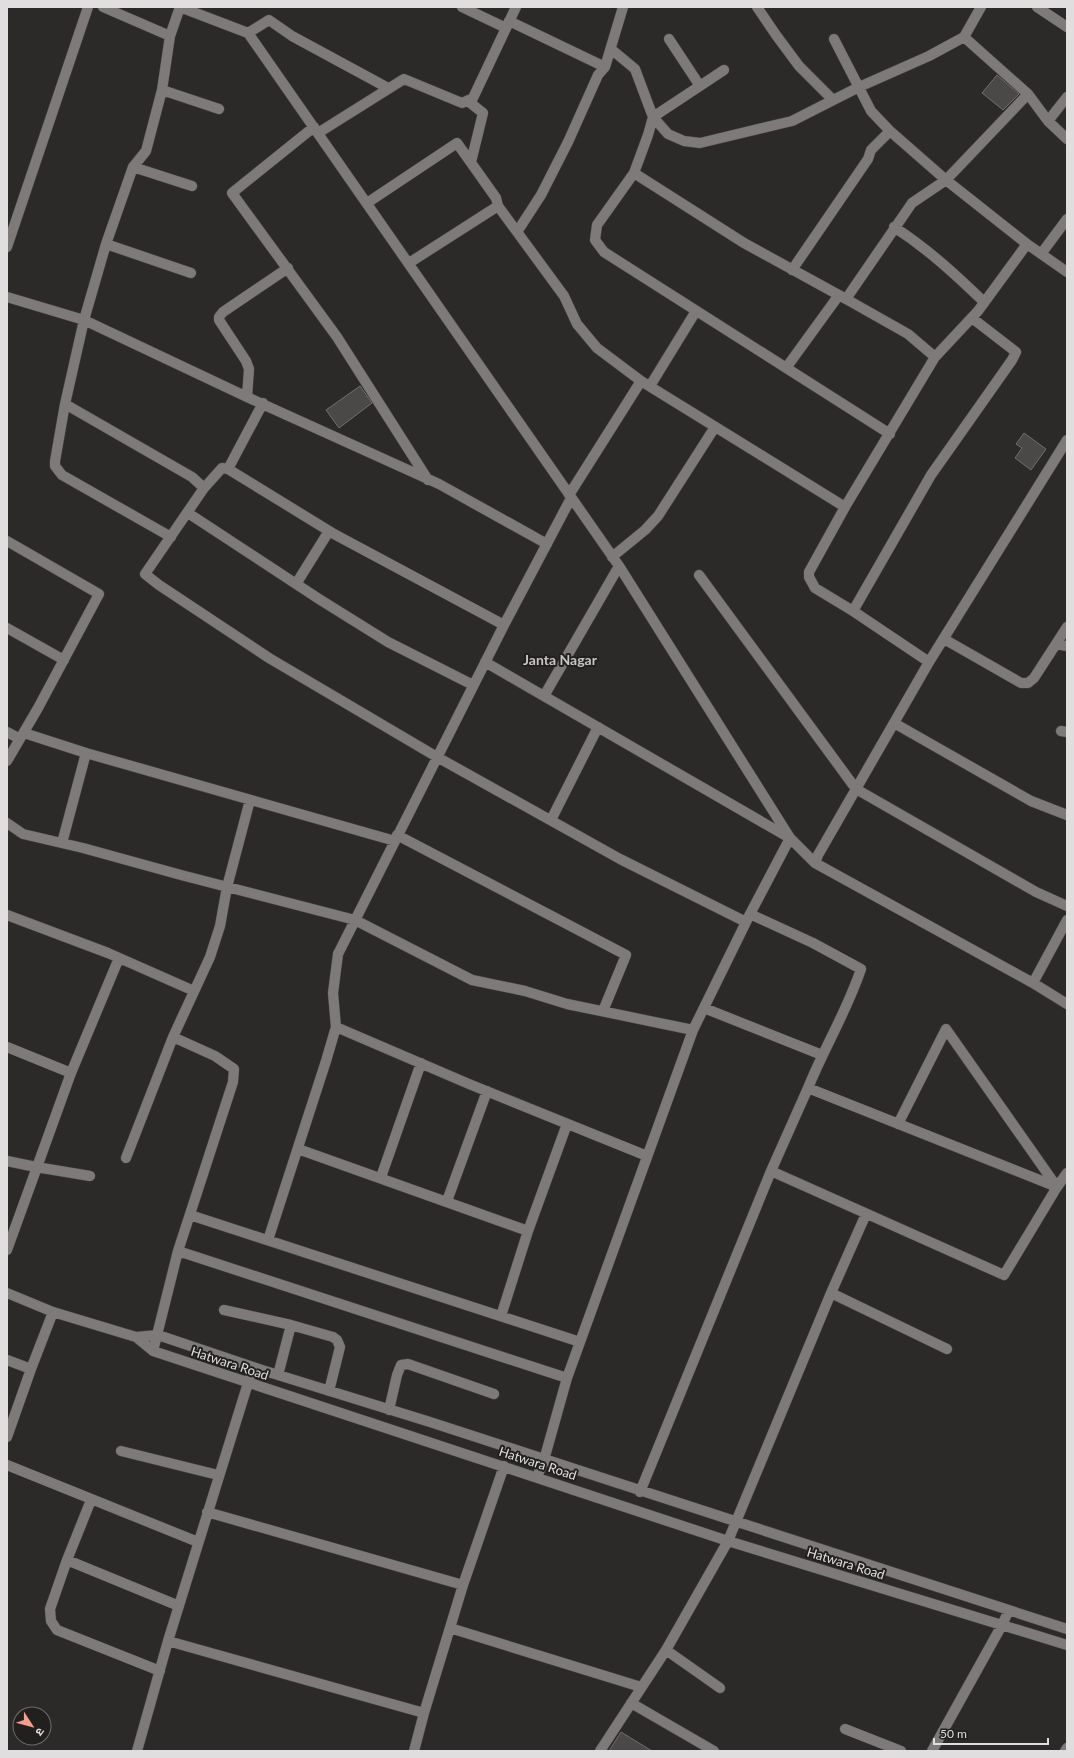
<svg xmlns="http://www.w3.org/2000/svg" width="1074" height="1758" viewBox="0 0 1074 1758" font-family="Lato,'Noto Sans Devanagari',sans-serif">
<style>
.building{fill:#4b4848;stroke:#706d6c}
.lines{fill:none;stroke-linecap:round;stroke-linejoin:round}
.minor-casing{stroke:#494747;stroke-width:11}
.minor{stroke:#7d7a79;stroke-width:10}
.labels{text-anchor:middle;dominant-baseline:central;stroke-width:4;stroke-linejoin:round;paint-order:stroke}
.street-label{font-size:13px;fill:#e0dede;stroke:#22201f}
.neighbourhood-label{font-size:14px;font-weight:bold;fill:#c8c5c4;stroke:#22201f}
</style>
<rect width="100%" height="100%" fill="#2c2929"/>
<path class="building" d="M997 75 1019 94 1003 110 982 93Z
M360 386 372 403 339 428 326 410Z
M1024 433 1046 449 1031 470 1015 458 1022 448 1016 444Z
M621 1732 652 1751H609Z"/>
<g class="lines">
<defs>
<path id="minor" d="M103 7 170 36
M180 7 248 33 619 566 790 838 815 863 1033 983 1067 1004
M462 7 506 28
M757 7 776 35 799 66 833 100
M1037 7 1067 27
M509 21 605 67
M248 33 269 20 292 36 388 88
M964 37 1028 94
M669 39 700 86
M834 39 871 111 890 131 946 180 1027 244 1067 272
M611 49 635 69 653 117 668 134 684 141 700 143 792 121 859 87 929 56 964 37 981 7
M162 90 219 109
M468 101 483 113 471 162
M1048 121 1067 97
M314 127 232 193 337 337 428 480
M318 133 404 79 462 103 473 98 516 7
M133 167 192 186
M634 173 648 135 653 117 724 70
M367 203 457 143 496 198 498 206
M894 227C928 249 956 275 984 302
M517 232 541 195 568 142 598 75 605 67 623 7
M106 244 191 273
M7 247 88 7
M1041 254 1067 219
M409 263 498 206 564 296 577 324 597 348 641 381 845 507 809 572V577L815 588 853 611 929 662
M792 270 868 159 871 150 890 131
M7 297 84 320 247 397 439 484 547 544
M846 299 744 243 634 173 597 225 595 240 604 252 890 434
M935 357 908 334 846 299 912 203 946 180 1028 94 1048 121 1067 139
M786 368 839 295
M650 386 696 311
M247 397 249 369 246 361 219 320V317L223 312 288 268
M65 404 192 477 204 488 145 574 159 585 269 658 437 757 620 859 746 922
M228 469 263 403
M204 488 222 468 228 469 334 534 504 625
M569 495 641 381
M845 507 935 357 978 311 1027 244
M188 513 319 599 388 642 473 685
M171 537 62 475 55 466V461L65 404 84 320 106 244 133 167 146 151 162 90 170 36 180 7
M7 541 99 594 38 708 7 761
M612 557 645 530 658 516 715 427
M699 575 856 789 1036 892 1067 906
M296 584 329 531
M853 611 931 475 1012 360 1016 352 972 318
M7 628 64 660
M944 639 1021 683H1028L1034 678 1067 627
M1056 644 1067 646
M485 662 788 837
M544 696 619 566
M894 723 1031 801 1067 815
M1061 731 1067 732
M7 732 20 739
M24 733 86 753
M551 820 598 727
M7 823 23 834 83 848 181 875 355 920 472 980 525 991 567 1004 693 1030
M397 835 626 955 603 1011
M62 843 86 753 395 841
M815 863 818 855 929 662 1067 440
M750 914 813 943 861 969C847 1011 824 1048 808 1088
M7 915 108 953 194 991
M1033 983 1067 920
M704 1008 822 1055
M336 1027 469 1084 647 1156
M7 1047 71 1073 119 958
M298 1149 528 1231
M126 1158 173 1037
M7 1161 36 1167 90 1176
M771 1171 1004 1275 1057 1187 946 1029 898 1124
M381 1177 421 1063
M447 1201 487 1091
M190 1215 580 1342
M268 1240 326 1061 336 1027 333 993 338 954 504 625 571 498
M7 1250 71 1073
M178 1251 567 1378
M7 1293 53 1312 136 1337 153 1351 728 1541 1067 1645
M831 1293 947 1349
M224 1310 291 1325 333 1337 337 1340 340 1347 329 1391
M501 1316 528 1231 567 1124
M136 1337 158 1335 262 1370 430 1422 1067 1629
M153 1351 178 1251 233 1082 234 1069 215 1056 173 1037 210 957 220 926 227 887 250 800
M7 1360 31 1369
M278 1375 291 1325
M389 1410 397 1375 401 1365 408 1364 494 1394
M7 1437 31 1369 53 1312
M121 1451 218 1475
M7 1465 198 1542
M537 1477 544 1460 567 1378 693 1030 750 914 790 838
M640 1492 771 1171 808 1088 1057 1187 1067 1173
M91 1500 67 1560 50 1609 51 1621 57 1630 160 1671
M207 1512 463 1585
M67 1560 179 1606
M450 1628 641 1687
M168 1641 424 1713 463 1585 504 1466
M666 1650 720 1688
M631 1703 714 1751
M845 1729 901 1751
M137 1751 168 1641 253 1367
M414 1751 424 1713
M600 1751 666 1650 728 1541 831 1293 866 1214
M932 1751 1002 1625 1009 1610
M1065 1751 1067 1748"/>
</defs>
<use href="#minor" class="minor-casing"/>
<use href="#minor" class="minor"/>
</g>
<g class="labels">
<g class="street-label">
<text transform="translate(230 1363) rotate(18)">Hatwara Road</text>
<text transform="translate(538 1463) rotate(18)">Hatwara Road</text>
<text transform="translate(846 1563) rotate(17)">Hatwara Road</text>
</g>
<g class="neighbourhood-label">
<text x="560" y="659">Janta Nagar</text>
</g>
</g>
<rect width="1074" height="1758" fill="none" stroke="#e0dede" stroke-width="16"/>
<g transform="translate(32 1726) rotate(126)"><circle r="19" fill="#22201f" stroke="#6e6c6b"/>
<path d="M0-3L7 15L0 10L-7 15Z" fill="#f59d8f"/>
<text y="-6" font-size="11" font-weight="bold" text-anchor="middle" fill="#e0dede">उ</text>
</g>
<path d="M934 1738v6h114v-6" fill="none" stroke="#e0dede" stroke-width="2"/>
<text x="940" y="1738" font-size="12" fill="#e0dede" stroke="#22201f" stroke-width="3" paint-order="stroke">50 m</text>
</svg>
